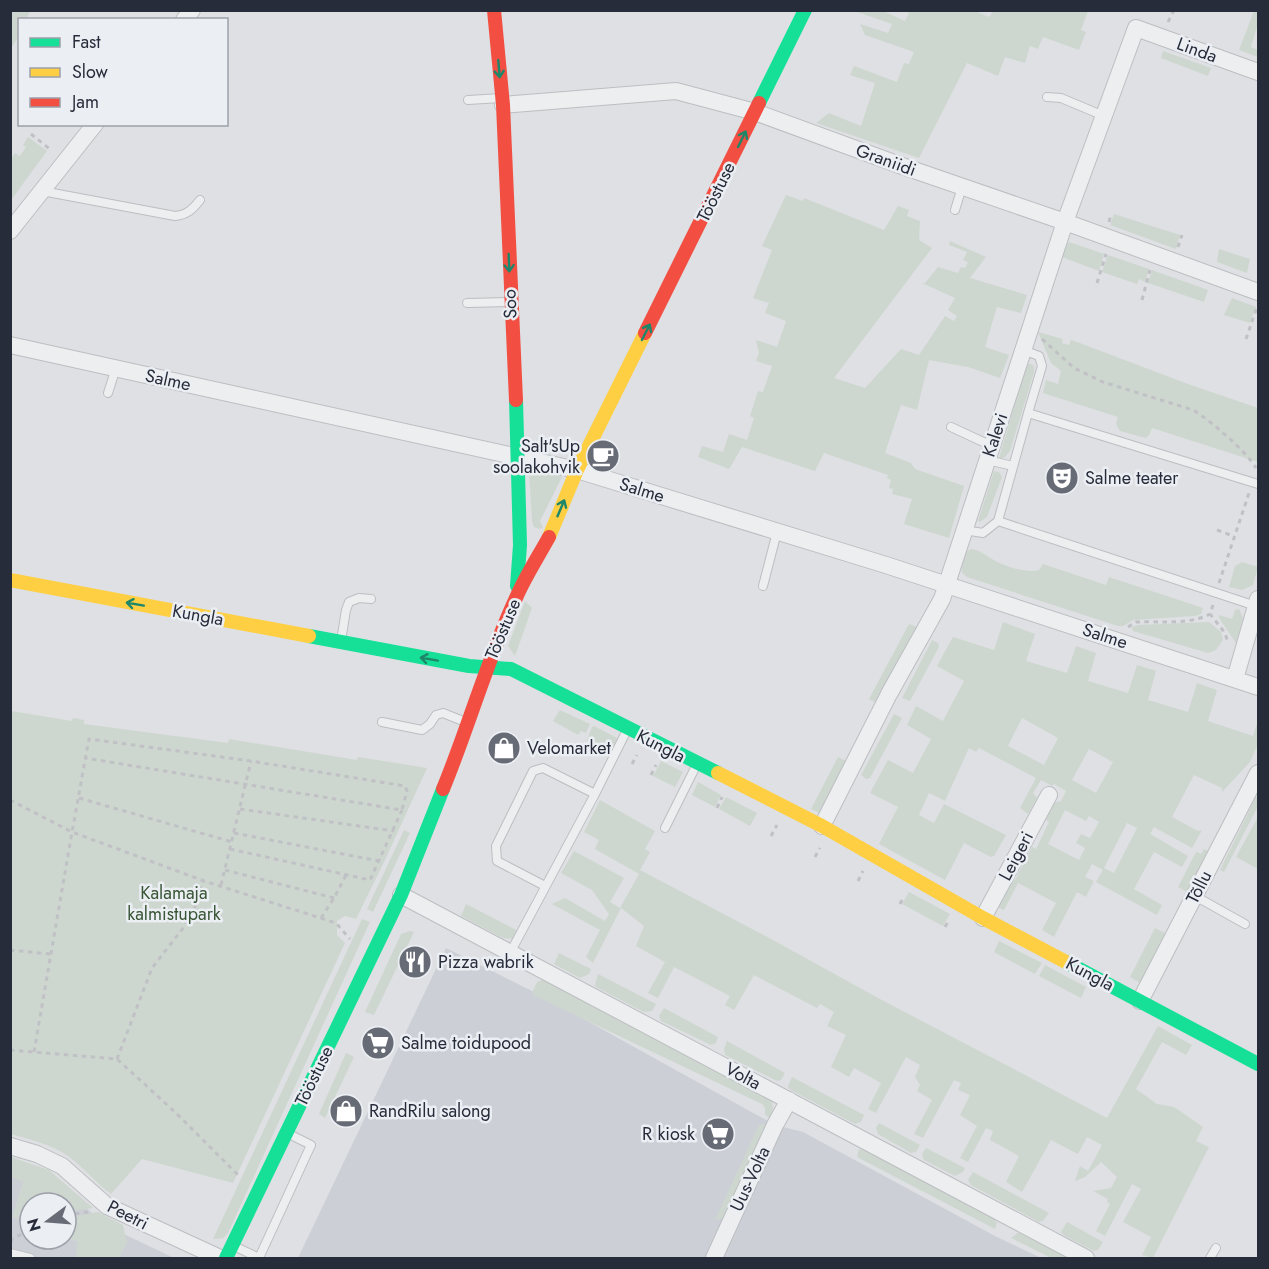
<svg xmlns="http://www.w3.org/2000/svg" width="1269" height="1269" viewBox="0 0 1269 1269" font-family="Jost,sans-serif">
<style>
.built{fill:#cccfd6;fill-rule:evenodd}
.green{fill:#ced7cf;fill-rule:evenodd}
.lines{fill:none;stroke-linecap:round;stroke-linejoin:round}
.lane-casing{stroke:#bcbec1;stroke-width:10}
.street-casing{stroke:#bcbec1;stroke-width:18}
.path{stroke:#c0c1c5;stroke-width:3;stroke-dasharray:4.5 4.5;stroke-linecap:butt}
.lane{stroke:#edeef0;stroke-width:8}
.street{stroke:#edeef0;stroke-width:16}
.fast{stroke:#16e098;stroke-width:14}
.slow{stroke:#ffcf43;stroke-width:14}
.jam{stroke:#f24e42;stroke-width:14}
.oneway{stroke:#1e8669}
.labels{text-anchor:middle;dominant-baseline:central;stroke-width:5;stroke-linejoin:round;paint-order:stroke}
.street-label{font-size:18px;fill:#272c3a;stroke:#ebeef3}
.poi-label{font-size:18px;fill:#272c3a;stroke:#ebeef3;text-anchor:start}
.park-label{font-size:18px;fill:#385535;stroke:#ebeef3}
</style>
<rect width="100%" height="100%" fill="#dee0e3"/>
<path class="built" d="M446 948 544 997 775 1125 803 1132 995 1236 1041 1258H298Z
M10 1162 45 1172 107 1226 174 1258H11ZM30 1203H66V1239H30Z"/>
<path class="green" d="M11 10 30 11 27 19 20 20 19 36 11 48Z
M854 11H883L905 21 909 13 906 11H975L989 17 993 11H1088L1081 30 1086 32 1079 50 1043 37 1038 49 1030 46 1025 63 1005 57 998 76 967 63 919 158 816 123 829 113 861 126 875 83 850 75 854 66 897 82 904 63 909 64 914 52 865 35 860 24 888 33 892 24Z
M1254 11H1258V24L1251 47 1258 50V57L1239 50Z
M1163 51 1211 68 1208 76 1161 58Z
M28 137 47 151 11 200V159L15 153 20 156 26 147 23 145Z
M786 195 803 201 804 198 884 230 898 206 909 210 907 216 920 221 919 240 932 248 834 378 865 388 901 349 919 355 945 316 954 321 957 316 948 310 955 298 922 283H925L938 267 958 273 961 267 965 268 968 262 963 260 967 252 949 245 950 241 986 257 970 278 1027 295 1021 313 997 307 985 347 1009 355 1000 378 968 367 929 360 917 410 901 405 885 453 911 463 915 469 964 486 949 538 904 524 912 499 892 494 893 489 889 488 891 480 887 478 888 475 824 453 815 471 742 447 729 469 698 457 702 446 723 452 729 434 747 440 754 418 750 416 758 391 763 392 772 366 756 361 759 353 756 340 777 347 786 321 765 313 769 303 753 298 772 250 762 246Z
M1114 214 1180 235 1176 249 1110 225Z
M1069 242 1104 254 1099 271 1062 257 1066 245Z
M1219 249 1250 259 1247 273 1217 262Z
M1108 255 1149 269 1145 282 1139 279 1137 284 1102 272Z
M1152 270 1208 290 1204 302 1148 283Z
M1232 298 1256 307 1250 323 1224 315Z
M1038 332 1063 339 1062 343 1069 345 1071 340 1077 342 1188 384 1258 408V462L1152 428 1149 435 1146 438 1120 431 1116 424 1118 417 1043 393 1046 380 1058 384 1061 371 1051 363Z
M1027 364H1031L1034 366V372L1010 451 1004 458H999Z
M533 469 559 474 562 477 540 521 543 528 540 529 534 527 532 521 529 471Z
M994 471 999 472 1002 477 987 517 980 522 978 521Z
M971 549C980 550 985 555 992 559 1004 566 1026 574 1039 570L1043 564 1106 585 1109 577 1203 608 1201 614 1195 616 1133 620 1123 626H1118L967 577 962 573 961 565 965 552Z
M1242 562 1258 567 1253 585 1242 590 1229 587 1235 566Z
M525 601 532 608 515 656 508 646Z
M1239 609 1243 618 1236 643 1219 618V615L1232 619 1235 610Z
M1003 622 1035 634 1026 661 1067 673 1076 646 1096 653 1088 681 1128 693 1137 665 1156 671 1148 700 1188 712 1197 683 1217 690 1208 721 1253 736 1258 721V744L1250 762 1222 792V788L1194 775 1172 817 1198 831 1202 830 1192 848 1154 827 1150 834 1188 856 1182 867 1154 852 1134 889 1162 905 1157 915 1096 882 1103 870 1092 864 1085 877 1094 881 1086 897 1077 892 1054 937 1042 930 1056 903 1018 883 1004 910 995 906 1010 878 1015 880 1032 847 1036 849 1049 822 1045 819 1053 803 1061 801 1066 791 1054 784 1052 786 1041 780 1033 793 1037 798 1028 814 1020 808 1036 778 979 748 976 752 969 748 945 801 929 793 919 815 934 823 944 804 1006 835 994 856 991 857 964 843 945 880 879 844 898 807 870 793 888 760 913 773 931 739 907 725 916 706 943 721 964 681 937 666 953 637 994 650ZM1022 718 1058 738 1044 765 1008 746ZM1089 749 1113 762 1096 793 1072 780ZM1065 810 1086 821 1089 816 1099 822 1090 838 1081 834 1076 843 1085 848 1079 860 1048 844ZM1127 823 1137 828 1114 873 1104 868Z
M1209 622 1221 632 1223 640 1216 650 1208 653 1133 631 1132 629V627L1138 625Z
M909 624 917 627 876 703 869 699Z
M932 640 938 643 939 647 910 701 902 698Z
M560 710 590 724 586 733 581 731 578 735 553 721Z
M11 711 72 721 73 718 84 720V724L228 743 229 739 357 760 358 757 427 768 385 860 356 919 345 916 337 921V935L345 943 233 1183 142 1159 111 1194C96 1183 83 1167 68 1156 50 1144 31 1140 11 1134Z
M894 714 902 718 870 778 866 779 861 775Z
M594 726 617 738 611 753 587 740 592 727Z
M838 757 846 761 819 813 811 809Z
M661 761 683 772 675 787 653 776Z
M698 782 721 795 715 807 692 795Z
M726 797 757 813 750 826 719 809Z
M1256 797 1258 798V806L1224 872 1220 870Z
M600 800 655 831 645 849 650 852 640 870 773 940 878 998 1107 1118 1158 1026 1192 1045 1186 1055 1162 1042 1136 1089 1157 1104 1174 1107 1203 1127 1196 1141 1209 1147 1153 1258 1142 1255 1151 1237 1123 1222 1141 1189 1132 1184 1105 1236 1096 1231 1110 1204 1107 1202 1108 1199 1093 1191 1111 1188 1117 1177 1101 1162 1085 1177 1075 1181 1080 1166 1088 1171 1102 1145 1087 1137 1078 1154 1051 1140 1022 1192 1006 1182 1019 1156 990 1140 993 1131 986 1128 968 1162 960 1158 977 1126 960 1115 970 1095 958 1090 961 1083 954 1080 923 1138 914 1134 932 1100 917 1091 920 1085 915 1077 920 1065 906 1057 876 1113 868 1109 881 1083 854 1068 849 1077 831 1067 846 1035 827 1026 834 1012 820 1004 817 1008 754 975 734 1010 725 1005 730 996 674 967 658 998 648 993 665 962 636 946 644 926 621 908 593 963 586 957 600 930 552 904 565 898 605 921 609 914 592 890 561 873 574 851 624 878 610 902 620 908 639 874 595 849 599 840 584 832Z
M1258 817V869L1236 857Z
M404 830 410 833 373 912 367 909Z
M1204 849 1208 851 1187 892 1178 887 1196 852 1201 854Z
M909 892 950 914 943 926 902 904Z
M466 904 518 931 513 939 503 938 461 916Z
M362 919 370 922 228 1233 223 1238 213 1239Z
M1155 928 1165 933 1140 983 1130 977Z
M410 931 414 932 374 1015 365 1012 401 934Z
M999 941 1042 963 1035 974 994 952Z
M559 953 591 969 589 974 580 978 554 964Z
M1045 965 1086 987 1081 998 1039 976Z
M598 974 656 1004 652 1011 644 1012 596 987 595 985Z
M545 979 772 1101 773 1109 770 1118 765 1115V1108L762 1104 535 996 532 993 537 982Z
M664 1008 718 1037 716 1043 711 1045 661 1021 659 1016Z
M727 1041 785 1073 781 1080 777 1081 725 1055 724 1049Z
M346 1053 354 1057 325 1118 319 1114Z
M792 1077 864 1115 861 1122 855 1124 789 1089 788 1086Z
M879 1123 920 1145 916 1152 911 1153 878 1134 876 1128Z
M763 1124 766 1125 723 1218 715 1220 759 1125Z
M926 1148 965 1168 963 1172 955 1176 924 1160 922 1154Z
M859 1149 865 1150 993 1217 997 1223 995 1229 857 1157Z
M11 1157 49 1170 93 1208 66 1212V1203H30V1220L27 1222 12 1217 23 1182 11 1177Z
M973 1172 1049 1213 1043 1221 1039 1222 971 1185 968 1180Z
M98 1212 123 1225 127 1243 119 1258H76L77 1241 63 1239H66V1218Z
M1067 1222 1103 1242 1098 1250 1094 1251 1063 1235 1061 1232Z
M1019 1232 1022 1233 1071 1258H1051L1011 1238Z"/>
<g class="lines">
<defs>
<path id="lane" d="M1047 97 1061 98 1104 116
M468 100 501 98
M42 191 175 216C187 215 193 209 200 200
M955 210 962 187
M467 303 509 302
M1023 350 1039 356 1042 366 1028 413
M108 393 116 368
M951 427 992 446
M987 460 1013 466
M998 521 1256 606
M964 530 983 533 998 521 1028 413 1258 484
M763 586 777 532
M341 641 346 610 349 602 359 598 371 599
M382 722 422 730 430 724 436 715 443 713 468 723
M595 794 627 730
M665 828 697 764
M1195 896 1245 924
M510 953 595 794 543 768 533 771 496 846 497 861 545 886
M234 1246 259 1258 311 1145 287 1133
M10 1253 30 1258
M1210 1258 1216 1248"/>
<path id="street" d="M184 20 192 10
M503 105 676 91 755 112 905 167 1065 222 1258 292
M10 231 95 124
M10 345 577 470 886 565 1258 687
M1235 679 1258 599
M822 826 889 694 942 599 1065 222 1136 28 1258 72
M401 895 1086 1258
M983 918 1049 795
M1140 1001 1258 773
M10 1146 37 1154 62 1166 107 1206 220 1258
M714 1258 775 1125 789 1100"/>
</defs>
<use href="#lane" class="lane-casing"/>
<use href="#street" class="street-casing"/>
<path class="path" d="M1168 22 1174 10
M31 134 51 150
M1109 222 1111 214
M1178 247 1182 235
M1097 283 1106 254
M1142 300 1150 270
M1042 339 1074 368 1103 382 1193 410C1210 420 1247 452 1256 468
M1246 339 1257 307
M1217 530 1233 536
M1219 583 1249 493
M1213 605 1210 614 1225 633 1228 643
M1128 627 1136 622C1159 621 1190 625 1210 614
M632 764 637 755
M651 775 656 765
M79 798 232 842
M10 800 72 832 204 881 336 923 350 939
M717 808 722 797
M240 809 394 831
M234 833 379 861
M771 836 777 825
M230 849 370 880 402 810
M815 857 820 848
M225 870 334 898
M858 881 863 871
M221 885 251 761
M900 904 904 896
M321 918 334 898 346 875
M945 927 949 920
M10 950 50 954
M10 1050 117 1059 176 1113 239 1176
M34 1052 72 832C78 801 83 770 89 739L251 761 405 786 407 791 402 810 85 758
M117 1059 152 968 184 927 194 909 204 882
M66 1215 88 1212
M11 1242 12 1239 30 1230"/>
<use href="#lane" class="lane"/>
<use href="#street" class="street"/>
<path class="fast" d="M759 103 805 10
M516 400 520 545 517 586
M309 636 469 666 511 669 718 773
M1066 962 1258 1064
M226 1258 401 895 443 789"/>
<path class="slow" d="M549 537 577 470 645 333
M10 580 309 636
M718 773 822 826 983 918 1066 962"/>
<path class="jam" d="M494 10 503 105 516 400
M645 333 759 103
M443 789C469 726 487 660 516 598 525 577 538 557 549 537"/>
</g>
<defs><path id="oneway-shaft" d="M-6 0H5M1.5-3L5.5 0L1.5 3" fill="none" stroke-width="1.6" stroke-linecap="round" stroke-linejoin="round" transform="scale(1.5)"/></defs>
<g class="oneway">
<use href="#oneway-shaft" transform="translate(499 69) rotate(85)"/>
<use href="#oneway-shaft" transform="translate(742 139) rotate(-64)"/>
<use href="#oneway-shaft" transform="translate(509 263) rotate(88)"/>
<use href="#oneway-shaft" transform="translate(646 332) rotate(-63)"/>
<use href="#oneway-shaft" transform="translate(561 508) rotate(-67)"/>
<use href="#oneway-shaft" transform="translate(135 604) rotate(-170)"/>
<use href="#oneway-shaft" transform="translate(429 659) rotate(-170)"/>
</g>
<defs>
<symbol id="cafe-disc" viewBox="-11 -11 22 22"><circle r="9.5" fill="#676b75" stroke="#ebeef3"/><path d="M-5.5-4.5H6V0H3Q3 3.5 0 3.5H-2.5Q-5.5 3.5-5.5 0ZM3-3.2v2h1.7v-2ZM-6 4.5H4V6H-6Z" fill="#fff"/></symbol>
<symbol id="theatre-disc" viewBox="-11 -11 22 22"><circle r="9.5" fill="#676b75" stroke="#ebeef3"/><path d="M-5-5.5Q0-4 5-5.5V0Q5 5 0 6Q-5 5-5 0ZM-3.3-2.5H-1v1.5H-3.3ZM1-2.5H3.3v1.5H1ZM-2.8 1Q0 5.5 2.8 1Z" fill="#fff"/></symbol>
<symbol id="shop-disc" viewBox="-11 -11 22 22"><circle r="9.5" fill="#676b75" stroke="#ebeef3"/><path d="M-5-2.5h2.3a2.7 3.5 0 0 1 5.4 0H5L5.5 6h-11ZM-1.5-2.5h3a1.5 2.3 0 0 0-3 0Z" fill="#fff"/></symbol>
<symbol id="restaurant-disc" viewBox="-11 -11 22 22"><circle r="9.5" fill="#676b75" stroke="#ebeef3"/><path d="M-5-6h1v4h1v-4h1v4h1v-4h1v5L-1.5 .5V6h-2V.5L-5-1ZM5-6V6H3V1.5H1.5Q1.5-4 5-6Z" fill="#fff"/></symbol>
<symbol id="supermarket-disc" viewBox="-11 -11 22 22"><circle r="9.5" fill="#676b75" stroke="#ebeef3"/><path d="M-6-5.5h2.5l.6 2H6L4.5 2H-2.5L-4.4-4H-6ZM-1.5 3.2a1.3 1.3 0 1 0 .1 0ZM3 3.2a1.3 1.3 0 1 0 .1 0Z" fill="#fff"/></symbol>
</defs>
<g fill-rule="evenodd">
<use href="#cafe-disc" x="584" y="437" width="38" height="38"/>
<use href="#theatre-disc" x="1043" y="459" width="38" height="38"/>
<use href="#shop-disc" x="485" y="729" width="38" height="38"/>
<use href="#restaurant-disc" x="396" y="943" width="38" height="38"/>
<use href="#supermarket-disc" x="359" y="1024" width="38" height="38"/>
<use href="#shop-disc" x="327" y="1092" width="38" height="38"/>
<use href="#supermarket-disc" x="699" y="1115" width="38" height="38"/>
</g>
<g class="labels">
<g class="street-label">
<text transform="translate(1197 50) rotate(20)">Linda</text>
<text transform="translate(886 160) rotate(20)">Graniidi</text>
<text transform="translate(716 192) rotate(-64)">Tööstuse</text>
<text transform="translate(510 304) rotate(-92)">Soo</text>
<text transform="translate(168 380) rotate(12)">Salme</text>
<text transform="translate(995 435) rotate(-72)">Kalevi</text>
<text transform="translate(642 490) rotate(17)">Salme</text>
<text transform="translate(198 615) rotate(10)">Kungla</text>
<text transform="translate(503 629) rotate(-67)">Tööstuse</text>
<text transform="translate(1105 636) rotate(18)">Salme</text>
<text transform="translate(661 746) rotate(27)">Kungla</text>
<text transform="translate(1016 856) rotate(-62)">Leigeri</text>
<text transform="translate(1199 887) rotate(-63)">Tõllu</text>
<text transform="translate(1090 974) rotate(28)">Kungla</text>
<text transform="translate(314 1076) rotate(-64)">Tööstuse</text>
<text transform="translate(743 1076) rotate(28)">Volta</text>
<text transform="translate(750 1179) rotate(-65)">Uus-Volta</text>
<text transform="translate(128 1215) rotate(27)">Peetri</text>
</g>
<g class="poi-label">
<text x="580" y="446" text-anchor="end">Salt'sUp<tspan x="580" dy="21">soolakohvik</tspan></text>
<text x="1085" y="478">Salme teater</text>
<text x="527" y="748">Velomarket</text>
<text x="438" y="962">Pizza wabrik</text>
<text x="401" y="1043">Salme toidupood</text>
<text x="369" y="1111">RandRilu salong</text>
<text x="695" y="1134" text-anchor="end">R kiosk</text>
</g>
<g class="park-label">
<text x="174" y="893">Kalamaja<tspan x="174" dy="21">kalmistupark</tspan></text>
</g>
</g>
<rect width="1269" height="1269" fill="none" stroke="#272c3a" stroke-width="24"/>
<rect x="18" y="18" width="210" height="108" fill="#ebeef3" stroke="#9da0a9" stroke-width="1.5"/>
<rect x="30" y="38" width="30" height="9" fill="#16e098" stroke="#9da0a9" stroke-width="1.5"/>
<text x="72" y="48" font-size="18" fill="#272c3a">Fast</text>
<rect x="30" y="68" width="30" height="9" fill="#ffcf43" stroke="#9da0a9" stroke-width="1.5"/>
<text x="72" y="78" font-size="18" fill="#272c3a">Slow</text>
<rect x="30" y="98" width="30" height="9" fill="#f24e42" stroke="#9da0a9" stroke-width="1.5"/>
<text x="72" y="108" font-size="18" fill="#272c3a">Jam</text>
<g transform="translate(48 1221) rotate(254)"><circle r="28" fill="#ebeef3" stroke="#9da0a9" stroke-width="1.5"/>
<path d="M0-4.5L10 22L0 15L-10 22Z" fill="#676b75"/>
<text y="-9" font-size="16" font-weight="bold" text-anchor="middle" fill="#272c3a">N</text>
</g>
</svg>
